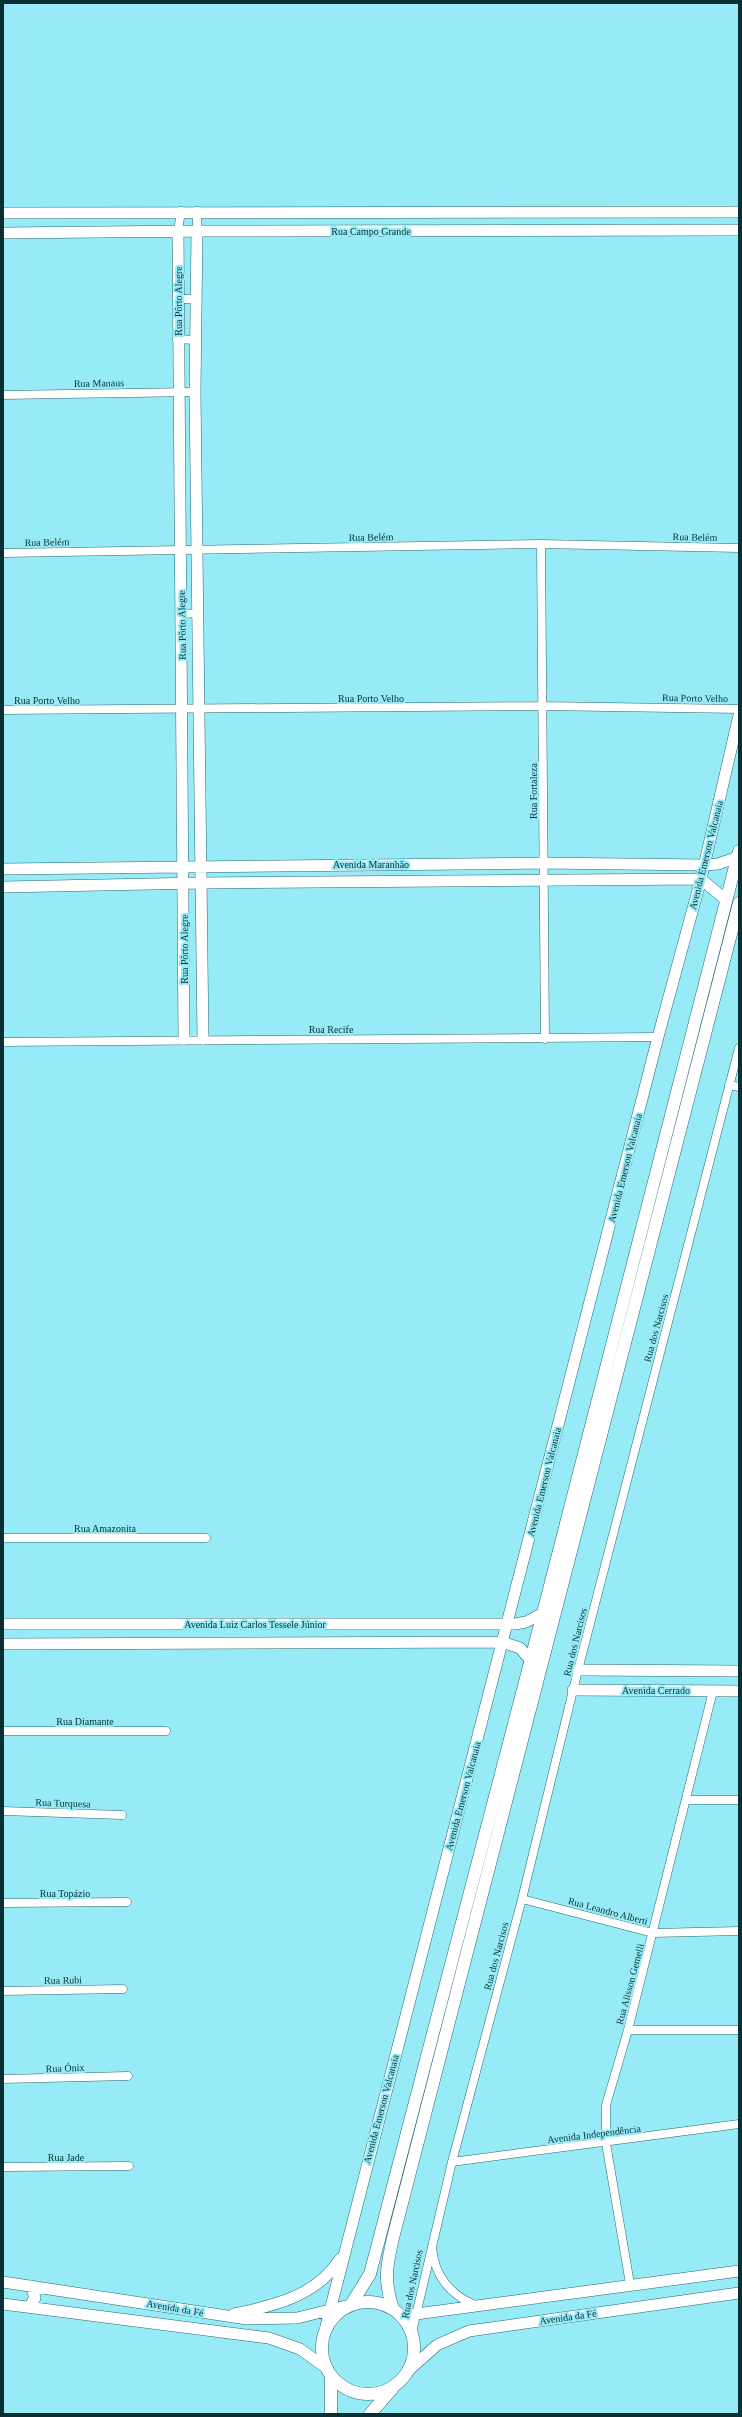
<svg xmlns="http://www.w3.org/2000/svg" width="742" height="2417" viewBox="0 0 742 2417" font-family="'Times New Roman',serif">
<style>
.lines{fill:none;stroke-linecap:round;stroke-linejoin:round}
.street-casing{stroke:#266871;stroke-width:9}
.secondary-casing{stroke:#266871;stroke-width:12}
.primary-casing{stroke:#266871;stroke-width:13}
.street{stroke:#fff;stroke-width:8}
.secondary{stroke:#fff;stroke-width:11}
.primary{stroke:#fff;stroke-width:12}
.labels{text-anchor:middle;dominant-baseline:central;stroke-width:4;stroke-linejoin:round;paint-order:stroke}
.street-label{font-size:10px;fill:#092f33;stroke:#97ebf7}
</style>
<rect width="100%" height="100%" fill="#97ebf7"/>
<g class="lines">
<defs>
<path id="street" d="M178 231 181 211
M197 231V211
M178 299H196
M177 339 195 340
M3 395 195 392
M541 544 545 1039
M3 553 541 544 739 548
M182 614 199 613
M3 710 542 706 739 709
M3 1042 658 1037
M729 1085 739 1087
M3 1538H206
M3 1731H166
M686 1800H739
M3 1811 122 1815
M522 1899 653 1933 739 1931
M3 1903 127 1902
M3 1991 123 1989
M628 2030H739
M3 2079 128 2076
M452 2162 739 2124
M3 2167 129 2166
M432 2247C434 2275 450 2295 475 2305
M630 2284 606 2143V2105L628 2030 713 1691
M412 2332 452 2162 522 1899 578 1670 739 1048"/>
<path id="secondary" d="M3 213 739 212
M178 231 184 1039
M197 231 195 392 203 1039
M3 233 197 231 739 230
M3 869 544 863 704 865 718 864 738 857
M701 879 726 900
M3 887 200 883 701 879
M3 1624H515L526 1622 543 1613
M3 1644 502 1642 520 1648 531 1661
M578 1670 739 1671
M573 1690 739 1691
M3 2282 247 2319 297 2318 346 2306
M3 2304 269 2338 300 2349 325 2367
M29 2307 35 2298 31 2286
M234 2314C273 2306 317 2296 340 2259
M401 2316 739 2271
M326 2326 658 1037 701 879 739 715
M409 2370 437 2345 469 2331 739 2293"/>
<path id="primary" d="M322 2348a46 46 0 1 1 92 0a46 46 0 1 1-92 0Z
M352 2303 370 2274 543 1613 739 851
M393 2309C383 2280 387 2263 394 2234L739 903
M331 2414V2376
M370 2414 392 2389"/>
</defs>
<use href="#street" class="street-casing"/>
<use href="#secondary" class="secondary-casing"/>
<use href="#primary" class="primary-casing"/>
<use href="#street" class="street"/>
<use href="#secondary" class="secondary"/>
<use href="#primary" class="primary"/>
</g>
<g class="labels">
<g class="street-label">
<text x="371" y="231">Rua Campo Grande</text>
<text transform="translate(178 301) rotate(-90)">Rua Pôrto Alegre</text>
<text transform="translate(99 383) rotate(-1)">Rua Manaus</text>
<text transform="translate(371 537) rotate(-1)">Rua Belém</text>
<text transform="translate(695 537) rotate(1)">Rua Belém</text>
<text transform="translate(47 542) rotate(-1)">Rua Belém</text>
<text transform="translate(182 625) rotate(-91)">Rua Pôrto Alegre</text>
<text x="371" y="698">Rua Porto Velho</text>
<text transform="translate(695 698) rotate(1)">Rua Porto Velho</text>
<text x="47" y="700">Rua Porto Velho</text>
<text transform="translate(533 791) rotate(-90)">Rua Fortaleza</text>
<text transform="translate(706 855) rotate(-76)">Avenida Emerson Valcanaia</text>
<text x="371" y="864">Avenida Maranhão</text>
<text transform="translate(184 949) rotate(-90)">Rua Pôrto Alegre</text>
<text x="331" y="1029">Rua Recife</text>
<text transform="translate(625 1168) rotate(-76)">Avenida Emerson Valcanaia</text>
<text transform="translate(656 1328) rotate(-75)">Rua dos Narcisos</text>
<text transform="translate(544 1482) rotate(-76)">Avenida Emerson Valcanaia</text>
<text x="105" y="1528">Rua Amazonita</text>
<text x="255" y="1624">Avenida Luiz Carlos Tessele Júnior</text>
<text transform="translate(575 1642) rotate(-76)">Rua dos Narcisos</text>
<text x="656" y="1690">Avenida Cerrado</text>
<text x="85" y="1721">Rua Diamante</text>
<text transform="translate(463 1796) rotate(-75)">Avenida Emerson Valcanaia</text>
<text transform="translate(63 1803) rotate(2)">Rua Turquesa</text>
<text x="65" y="1893">Rua Topázio</text>
<text transform="translate(608 1911) rotate(15)">Rua Leandro Alberti</text>
<text transform="translate(496 1956) rotate(-75)">Rua dos Narcisos</text>
<text transform="translate(63 1980) rotate(-1)">Rua Rubi</text>
<text transform="translate(630 1984) rotate(-75)">Rua Alisson Gemelli</text>
<text transform="translate(65 2068) rotate(-2)">Rua Ónix</text>
<text transform="translate(381 2109) rotate(-75)">Avenida Emerson Valcanaia</text>
<text transform="translate(594 2134) rotate(-7)">Avenida Independência</text>
<text x="66" y="2157">Rua Jade</text>
<text transform="translate(412 2284) rotate(-78)">Rua dos Narcisos</text>
<text transform="translate(175 2308) rotate(10)">Avenida da Fé</text>
<text transform="translate(568 2317) rotate(-8)">Avenida da Fé</text>
</g>
</g>
<rect width="742" height="2417" fill="none" stroke="#092f33" stroke-width="8"/>
</svg>
